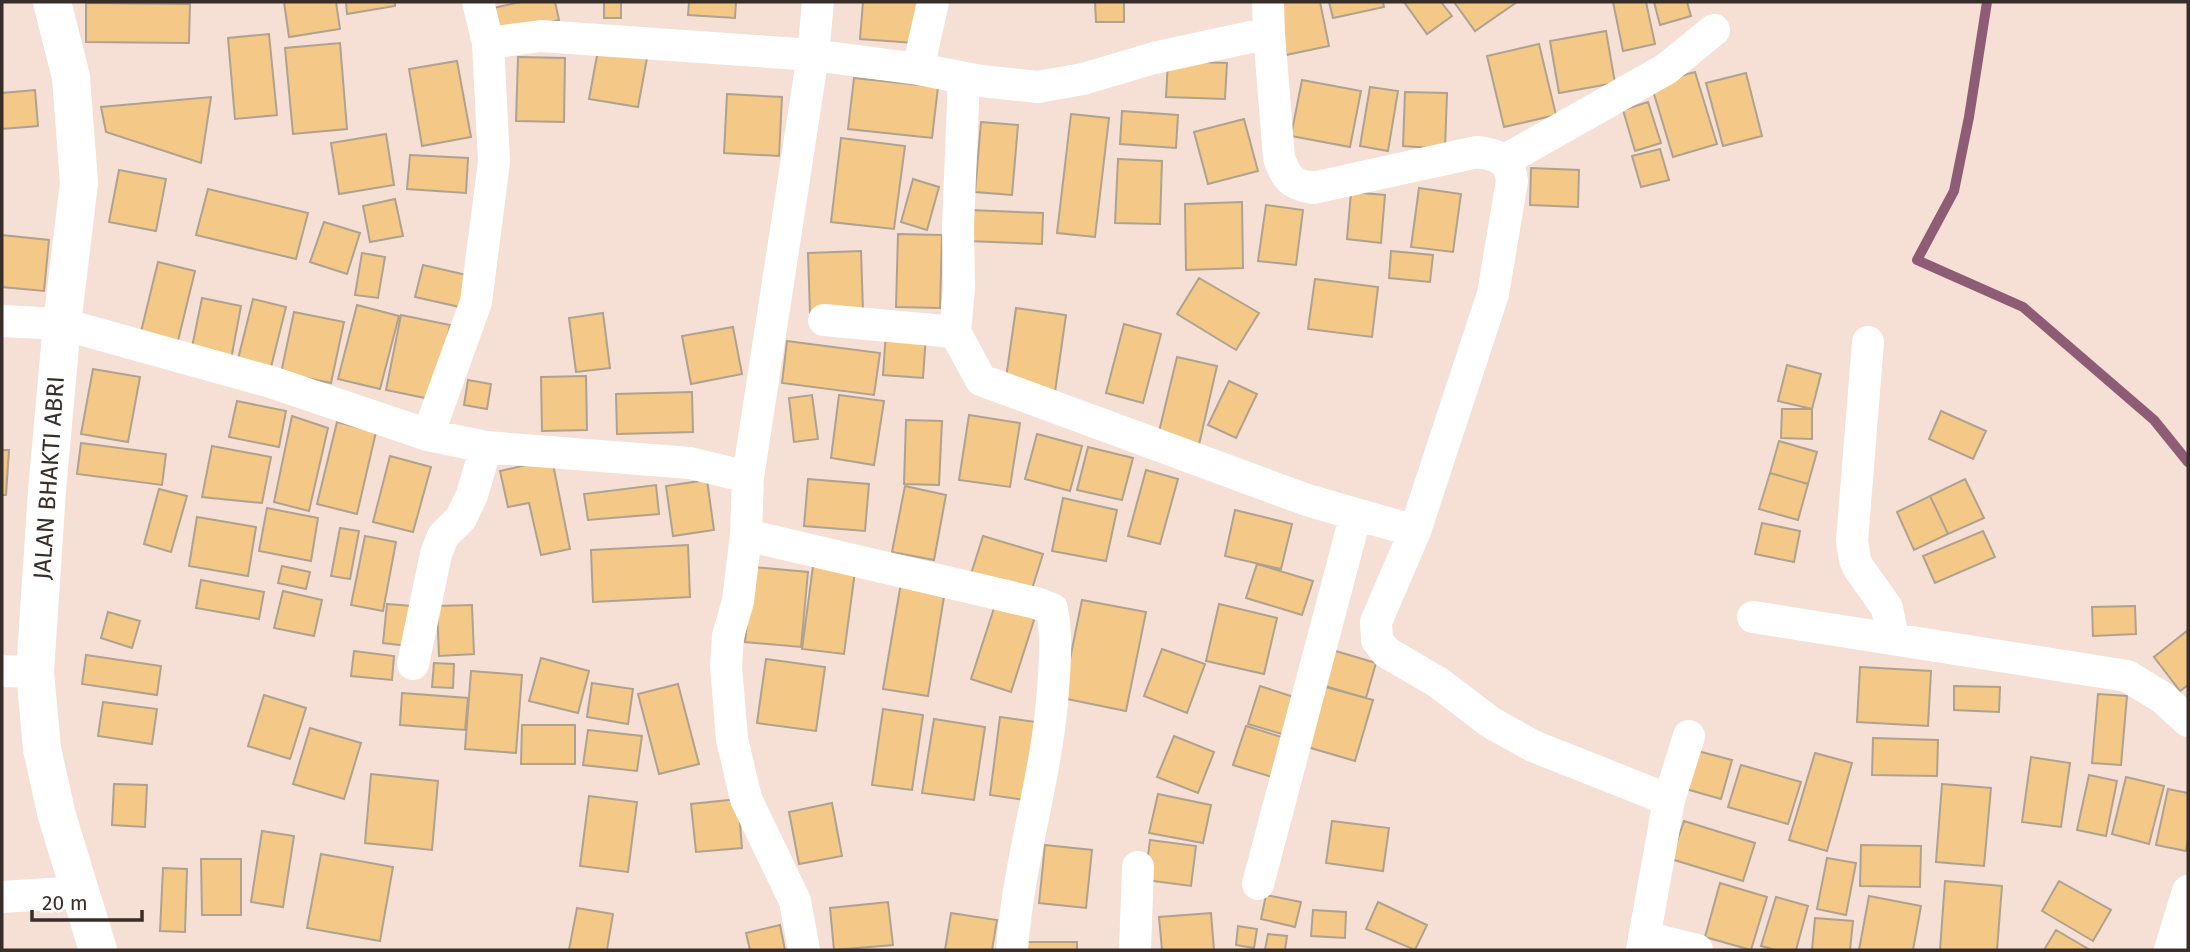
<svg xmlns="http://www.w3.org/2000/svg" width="2190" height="952" viewBox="0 0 2190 952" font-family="'Fira Sans',sans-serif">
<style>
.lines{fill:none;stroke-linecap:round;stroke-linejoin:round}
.stream{stroke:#8e5d75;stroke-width:10}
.building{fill:#f4c887;stroke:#afa28f;stroke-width:2}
.street{stroke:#fff;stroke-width:32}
.secondary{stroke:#fff;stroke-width:38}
.labels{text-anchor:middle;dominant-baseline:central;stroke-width:5;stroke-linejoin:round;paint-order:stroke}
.street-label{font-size:24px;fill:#372e2a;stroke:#fff}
</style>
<rect width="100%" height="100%" fill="#f6dfd4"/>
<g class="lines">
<path class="stream" d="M1987 2 1969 117 1954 191 1917 260 2023 307 2154 420 2188 462"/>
</g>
<path class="building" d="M284 2H336L340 29 289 37Z
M346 2H395V6L347 14Z
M520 2H555L559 20 495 34 489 9Z
M604 2H621V18H604Z
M689 2H736L735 18 688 15Z
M863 2H918L914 43 860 39Z
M1095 2H1124V22H1096Z
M1280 2H1320L1329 46 1286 55Z
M1329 2H1383L1384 7 1333 18Z
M1404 2H1441L1452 16 1427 34Z
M1454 2H1517L1475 31Z
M1613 2H1646L1655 44 1623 51Z
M1654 2H1687L1691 16 1660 25Z
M86 3 190 4 189 43 86 42Z
M1606 31 1615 83 1559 93 1550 41Z
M269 34 277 115 235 119 228 38Z
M340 43 347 129 293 134 285 48Z
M1539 44 1556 115 1504 127 1487 56Z
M598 50 647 58 638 107 589 99Z
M518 57 565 58 564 122 516 121Z
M457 61 471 137 422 146 409 69Z
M1168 61 1227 63 1225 99 1166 97Z
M1695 72 1717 144 1673 157 1651 84Z
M1746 73 1762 136 1723 146 1706 83Z
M854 78 938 87 932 138 848 129Z
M1302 80 1361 91 1350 147 1291 136Z
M1370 87 1398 91 1388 151 1360 146Z
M35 90 38 126 2 129V93Z
M1405 92 1447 93 1445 149 1403 146Z
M727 94 782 97 779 156 724 153Z
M211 97 201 163 106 132 101 107Z
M1648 102 1661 143 1635 151 1623 110Z
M1122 111 1178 115 1176 148 1120 144Z
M1071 114 1109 118 1095 237 1057 233Z
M1244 119 1258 171 1208 184 1194 132Z
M981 122 1018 125 1012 195 975 192Z
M386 134 394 185 339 194 331 143Z
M841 138 905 146 894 229 831 222Z
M1660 149 1669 180 1641 187 1632 156Z
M410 155 468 158 466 193 407 189Z
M1118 159 1162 161 1160 224 1115 223Z
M1531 168 1579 170 1578 207 1530 205Z
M119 170 166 179 156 231 109 222Z
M913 179 939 187 927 230 901 222Z
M1419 188 1461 194 1453 252 1411 247Z
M208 189 308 213 296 259 196 235Z
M1351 192 1385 195 1381 243 1347 239Z
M395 199 403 236 370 242 363 206Z
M1242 202 1243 268 1186 270 1185 204Z
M1266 205 1303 210 1296 265 1258 261Z
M970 210 1043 213 1042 244 968 241Z
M324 222 360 233 347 274 310 262Z
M898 234 942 235 940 308 896 307Z
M2 235 49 240 44 291 2 287Z
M861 251 863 311 810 313 808 253Z
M1391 251 1433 255 1430 282 1389 278Z
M362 253 385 257 378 298 355 295Z
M158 262 195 271 175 353 138 344Z
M423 265 471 276 464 308 415 297Z
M1199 278 1259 313 1236 350 1177 314Z
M1315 279 1378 287 1372 337 1308 329Z
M202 298 241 306 230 365 190 357Z
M253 299 286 307 269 375 236 367Z
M357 305 399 316 380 389 338 379Z
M1016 308 1066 315 1055 392 1005 385Z
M294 312 344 322 331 383 281 373Z
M603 313 610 368 576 372 569 318Z
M401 315 450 325 435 400 386 390Z
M1124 324 1161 334 1143 403 1106 393Z
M733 327 742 374 691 384 682 336Z
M886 332 926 335 923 378 883 375Z
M787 341 880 353 874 395 782 383Z
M1177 357 1217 366 1198 449 1157 440Z
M1787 365 1821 374 1812 409 1778 401Z
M93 369 140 377 128 442 81 434Z
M586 376 587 430 542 431 541 377Z
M468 380 491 384 487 409 464 405Z
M1229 381 1257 394 1236 438 1208 425Z
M692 392 693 432 617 434 616 394Z
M812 395 818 439 794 442 789 398Z
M839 395 884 401 874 465 831 458Z
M237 401 286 411 279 447 229 437Z
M1782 409H1812V439L1781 438Z
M1941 411 1986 431 1973 459 1929 439Z
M969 415 1020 423 1010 487 959 480Z
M292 416 328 428 309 511 274 502Z
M906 420 942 421 939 485 904 484Z
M337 422 376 432 357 514 317 504Z
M1037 434 1082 446 1070 491 1025 479Z
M1779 441 1817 452 1808 484 1770 473Z
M81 443 166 454 162 485 77 474Z
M212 446 271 457 262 503 202 497Z
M1088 447 1133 458 1122 500 1077 490Z
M2 450H9L6 495H2Z
M390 456 431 467 413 532 373 522Z
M552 459 570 549 541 555 529 503 508 507 500 471Z
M1146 470 1178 479 1160 544 1128 536Z
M1770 473 1808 484 1798 520 1759 509Z
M808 479 869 484 865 531 804 526Z
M1965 479 1984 518 1948 534 1930 496Z
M707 480 714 530 673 536 666 486Z
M656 485 659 514 588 520 584 494Z
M905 486 946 495 934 560 892 552Z
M159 489 187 496 171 552 144 544Z
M1930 496 1948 534 1914 550 1897 512Z
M1063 498 1117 510 1106 561 1052 551Z
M267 508 318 518 311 561 259 551Z
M1235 510 1292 524 1281 569 1225 556Z
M197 517 256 527 248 576 189 566Z
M1762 523 1800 531 1794 562 1755 554Z
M340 528 359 531 350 579 331 576Z
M1983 531 1995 557 1935 583 1923 556Z
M365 536 396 542 383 611 351 605Z
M983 536 1043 554 1031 592 971 574Z
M688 545 690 597 593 602 591 550Z
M1257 564 1313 581 1302 615 1246 598Z
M282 566 310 572 306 589 278 583Z
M813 566 855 571 844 654 802 649Z
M753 567 808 572 801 647 745 642Z
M902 577 946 584 928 696 883 689Z
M201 580 264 592 259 619 196 608Z
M283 591 322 600 314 636 274 628Z
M1082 600 1146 612 1126 711 1062 698Z
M387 604 412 606 408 646 383 643Z
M1219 604 1277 618 1264 674 1206 661Z
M472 605 474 654 439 656 437 606Z
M995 605 1035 617 1011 692 971 679Z
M2135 606 2136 634 2093 636 2092 607Z
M108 612 140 621 132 648 101 638Z
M2188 630V685L2180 691 2154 657Z
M1162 649 1205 664 1187 713 1144 696Z
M1329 649 1376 663 1366 698 1318 684Z
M354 651 394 656 392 680 351 676Z
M86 655 161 666 157 695 82 684Z
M541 658 589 671 578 713 529 701Z
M766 659 825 667 816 731 757 723Z
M434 663 454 664 453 688 432 687Z
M1860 667 1931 671 1928 726 1857 722Z
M471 671 522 675 516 753 465 749Z
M592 683 633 689 628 724 587 717Z
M678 684 699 764 659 774 638 694Z
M1260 686 1300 699 1289 736 1248 724Z
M1322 686 1373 700 1355 761 1304 746Z
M1954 686 2000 687 1999 712 1954 710Z
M402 693 468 698 465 730 400 725Z
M2098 694 2127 696 2121 765 2092 763Z
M264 695 306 708 290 759 248 746Z
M103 702 157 709 152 744 98 736Z
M883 709 923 715 912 790 872 785Z
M1000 717 1043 723 1032 801 990 795Z
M934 719 985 727 974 800 922 793Z
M522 725H575V764H521Z
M1246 726 1288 739 1275 778 1233 765Z
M310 728 361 743 344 799 293 784Z
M588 730 642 736 637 771 583 765Z
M1174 736 1214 752 1198 793 1157 777Z
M1873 738 1938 740 1937 776 1872 775Z
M1690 749 1732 760 1721 799 1679 787Z
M1815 753 1852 763 1827 851 1789 840Z
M2031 757 2070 763 2061 827 2022 822Z
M1741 765 1801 782 1788 824 1728 807Z
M371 774 438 781 432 850 365 843Z
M2089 775 2117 781 2106 836 2077 830Z
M2126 777 2164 786 2149 844 2112 834Z
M114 784 147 785 145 827 112 825Z
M1942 784 1991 788 1984 866 1936 862Z
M2168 789 2188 793V840L2186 851 2156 845Z
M1158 794 1211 805 1203 843 1149 833Z
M589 796 637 802 628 872 580 866Z
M738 799 742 848 696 852 691 804Z
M832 803 842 856 799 864 789 812Z
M1332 821 1389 828 1383 871 1326 863Z
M1684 821 1755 843 1743 881 1671 859Z
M262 831 294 836 283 907 251 902Z
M1150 840 1196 846 1191 886 1145 880Z
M1045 845 1092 850 1086 908 1039 903Z
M1861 845 1921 846 1920 887 1860 886Z
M321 854 393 867 380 941 307 928Z
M1827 858 1856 863 1846 915 1817 909Z
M201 859H241V915H202Z
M163 868 187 869 185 932 160 931Z
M1945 881 2002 886 1997 950H1940Z
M2059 881 2111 910 2093 941 2042 911Z
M1720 883 1767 897 1751 950 1705 937Z
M1266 895 1301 902 1295 927 1261 919Z
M1869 896 1921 906 1913 950H1859Z
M1776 897 1808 906 1796 950H1775L1761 946Z
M888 902 893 945 834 950 830 908Z
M1378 902 1427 925 1415 950 1366 929Z
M577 908 613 914 607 950H569Z
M1313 910 1346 912 1345 938 1311 936Z
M951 913 997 920 992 950H945Z
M1211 913 1214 950H1162L1159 917Z
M1815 918 1853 921 1850 950H1812Z
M780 925 785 950H750L746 933Z
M1238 926 1257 929 1254 948 1236 945Z
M2056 930 2090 950H2044Z
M1268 934 1287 936 1285 950H1265Z
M1020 942H1077V950H1021Z"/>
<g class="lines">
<path class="street" d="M478 2 488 43 541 36 813 55 918 69 981 81 1038 87 1083 79 1154 58 1269 33 1279 158C1287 179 1290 184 1313 188L1477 152C1497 154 1510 160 1512 181L1493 294 1415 531
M1268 2 1269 33
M918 69 933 2
M964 78 958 226 959 288 955 332 981 380 1307 500 1415 531 1376 622 1377 640 1386 652 1439 683 1490 722 1533 746 1669 800
M1505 160 1666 69 1714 30
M824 320 955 332
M2 321 62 324 271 382 428 435 486 447 690 463 748 477
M1868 342 1852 541 1855 560 1858 567 1887 608 1893 638
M428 435 476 302 494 162 488 43
M746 535 1036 603 1052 609C1057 636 1055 663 1053 690 1047 778 1018 862 1012 950
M1753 617 2127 676 2163 698 2188 721
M413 664 436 554 443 536 461 518 472 495 486 447
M2 671 35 672
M1258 884 1356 514
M2 897 80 892
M1644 937 1697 950
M804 950 795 901 746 799 732 739 726 666 728 636 738 601 746 535 748 477 813 55 818 2
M1135 950 1138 867
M1642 950 1669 800 1689 736
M2170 950 2188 891"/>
<path class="secondary" d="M52 2 71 77 79 183 62 324 47 491 35 672 42 749 57 816 98 950"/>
</g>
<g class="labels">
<g class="street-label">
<text transform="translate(49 478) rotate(-86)">JALAN BHAKTI ABRI</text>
</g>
</g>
<rect width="2190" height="952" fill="none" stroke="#372e2a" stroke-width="7"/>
<path d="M32 910v10h110v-10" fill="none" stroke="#372e2a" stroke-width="3.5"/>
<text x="42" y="910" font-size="21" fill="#372e2a" stroke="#ffffff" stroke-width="5" paint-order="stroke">20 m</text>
</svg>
